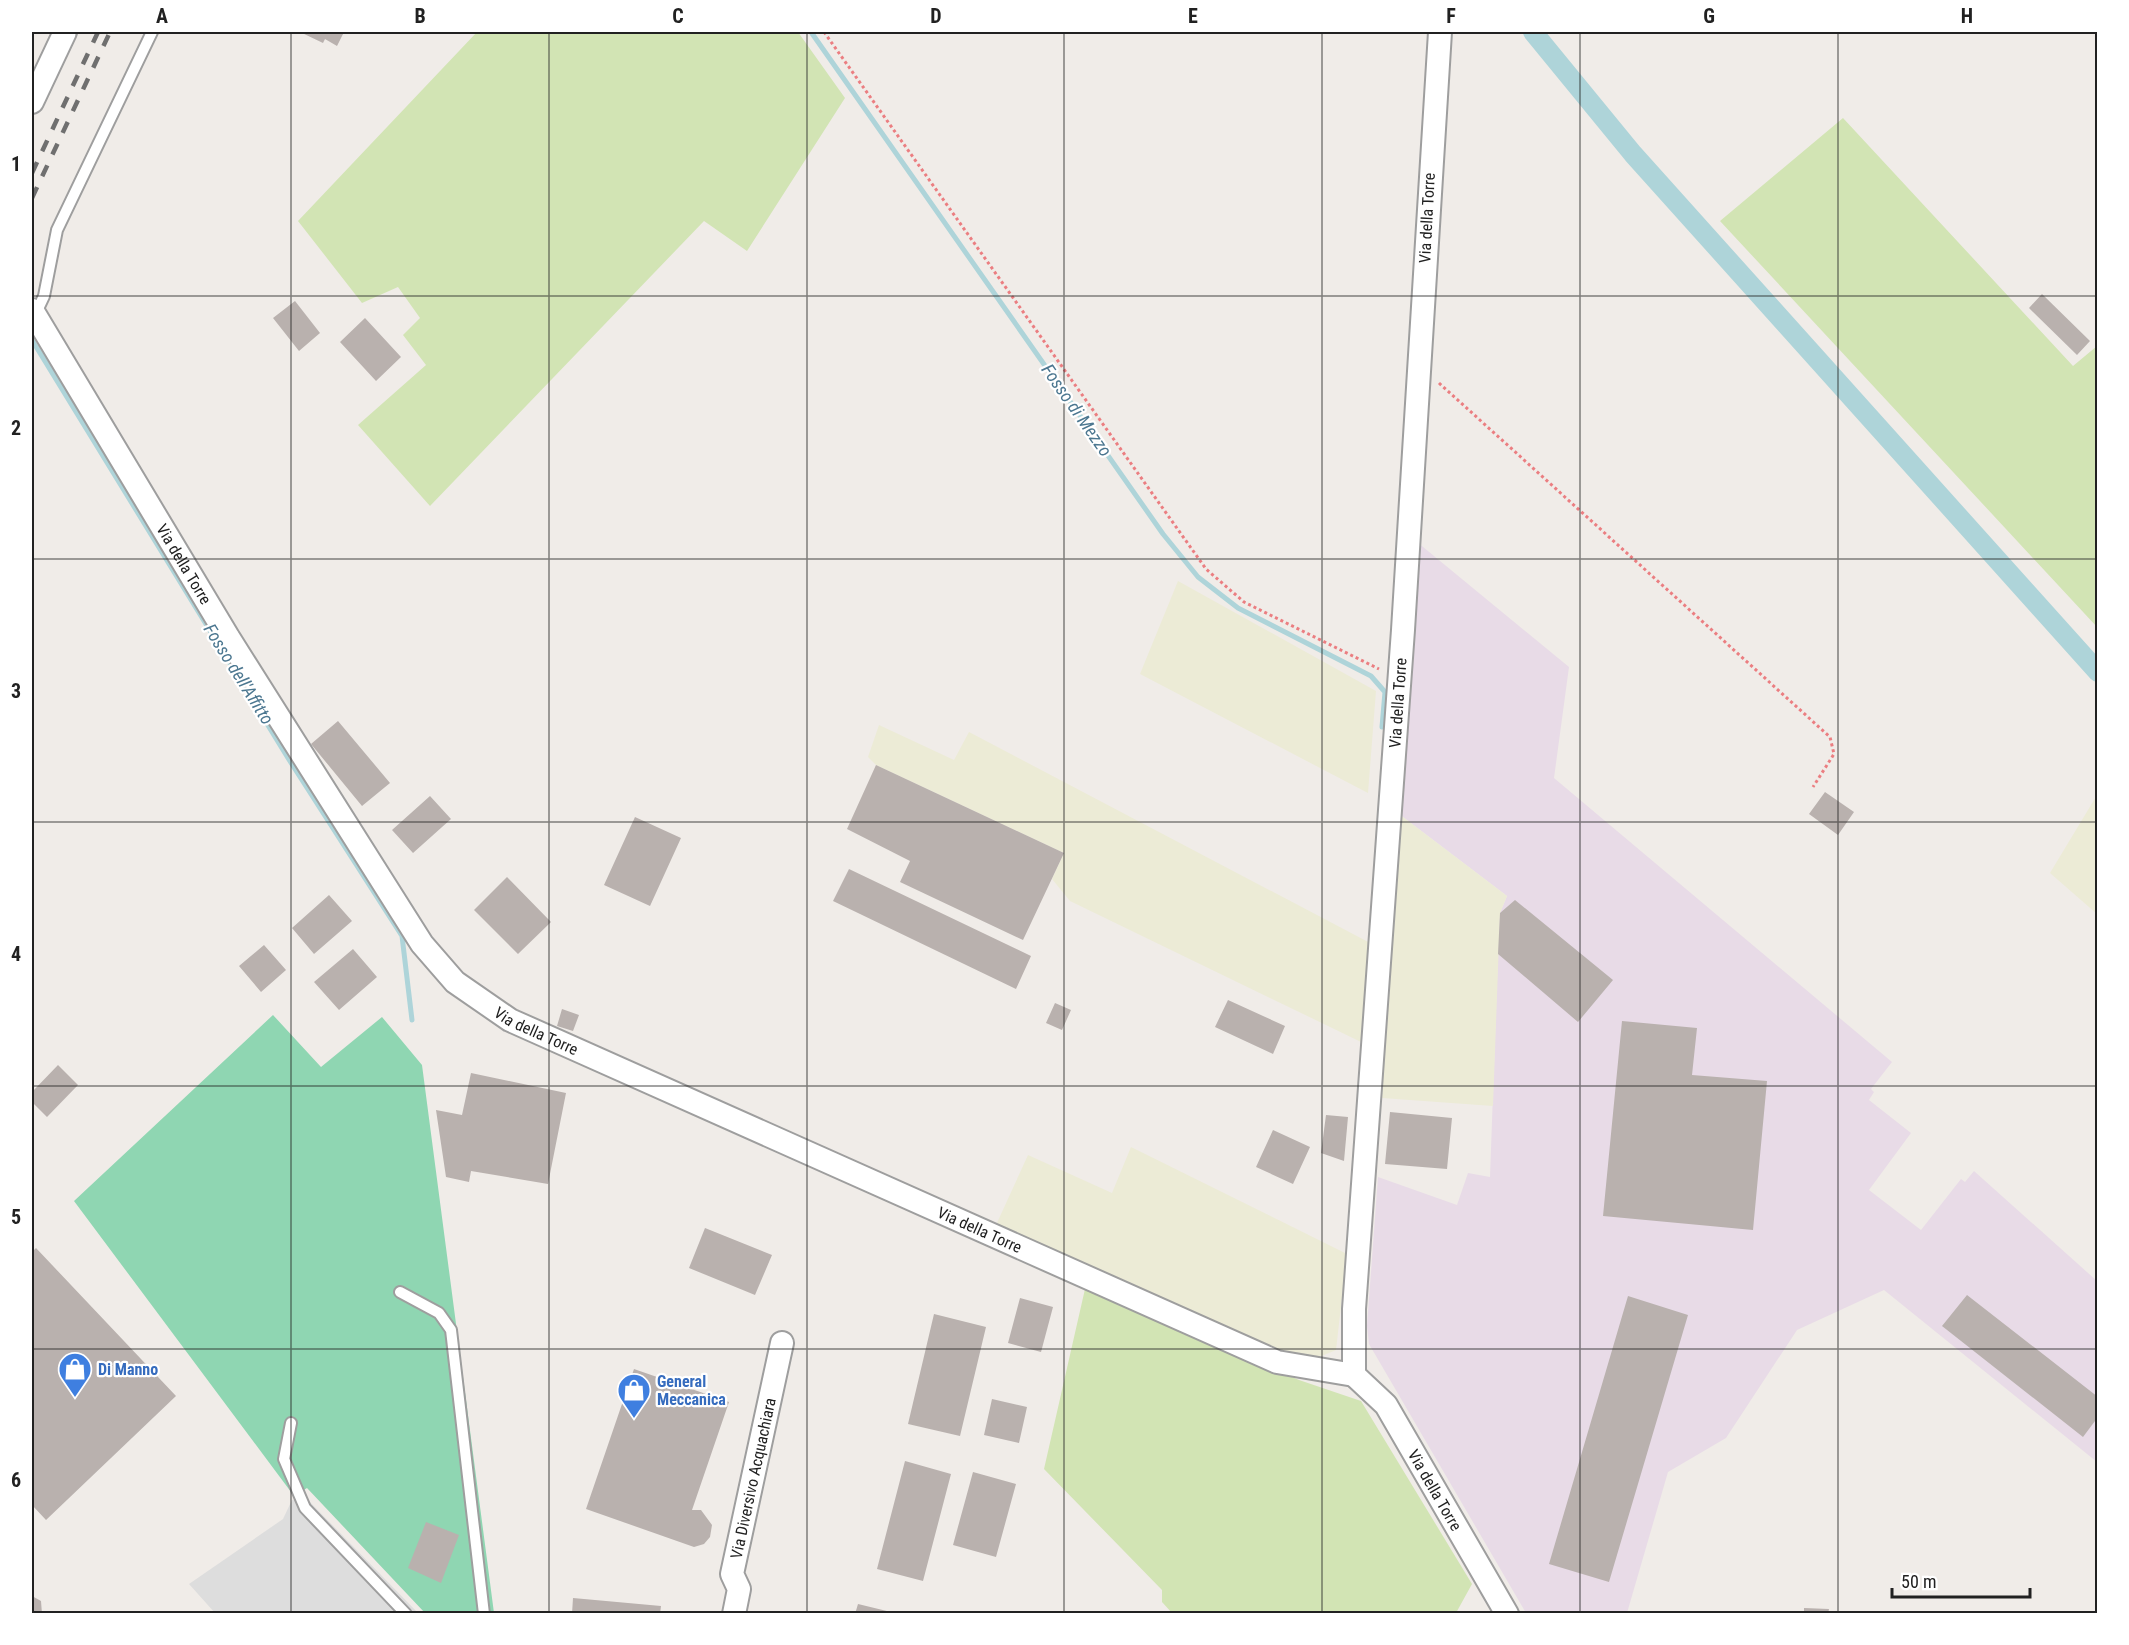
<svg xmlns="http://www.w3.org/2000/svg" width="2129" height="1645" viewBox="0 0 2129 1645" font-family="'Roboto Condensed',sans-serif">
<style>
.industrial{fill:#e8dbe7}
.farmland{fill:#ecebd6}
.grass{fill:#d2e4b4}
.pitch{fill:#8fd6b2}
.parking{fill:#ddd}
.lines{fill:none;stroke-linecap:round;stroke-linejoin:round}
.stream{stroke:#aed4d9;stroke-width:5}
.canal{stroke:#aed4d9;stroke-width:20}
.building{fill:#b9b1ae}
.service-casing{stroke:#9e9e9e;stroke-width:14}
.minor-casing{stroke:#9e9e9e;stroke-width:26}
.path{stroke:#eb7e81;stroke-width:3;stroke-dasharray:3 3;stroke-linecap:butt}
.service{stroke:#fff;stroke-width:10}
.minor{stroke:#fff;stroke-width:22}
.rail{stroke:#6f6f6f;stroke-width:4.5;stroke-dasharray:12 12;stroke-linecap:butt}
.grid{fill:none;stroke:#212121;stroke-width:1.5;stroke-opacity:0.55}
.labels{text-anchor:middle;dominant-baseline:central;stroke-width:4.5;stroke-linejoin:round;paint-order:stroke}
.street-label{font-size:16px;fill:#212121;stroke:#fff}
.shop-label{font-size:16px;font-weight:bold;fill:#366cbe;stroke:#fff;text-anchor:start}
.water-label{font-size:18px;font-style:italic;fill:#4c7790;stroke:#fff}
.neatline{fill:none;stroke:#212121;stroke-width:2}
.grid-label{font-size:20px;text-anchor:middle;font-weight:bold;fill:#212121}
</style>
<rect width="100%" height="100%" fill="#f0ece8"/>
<path class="industrial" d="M1417 542 1569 667 1554 778 1892 1062 1871 1089 1874 1092 1869 1100 1911 1133 1869 1190 1921 1230 1961 1179 1965 1182 1974 1171 2097 1281V1462L1884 1290 1797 1330 1726 1438 1668 1472 1627 1613H1526L1369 1344 1367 1326 1378 1177 1457 1205 1468 1173 1490 1177 1498 954 1500 913 1507 896 1399 814Z"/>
<path class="farmland" d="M1178 581 1376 691 1368 793 1140 674Z
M879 725 954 760 969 732 1372 944 1361 1042 1070 901 1052 879 1064 853 876 765 868 757Z
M2097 795V914L2050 873Z
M1399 814 1507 896 1500 913 1493 1106 1382 1098Z
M1131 1147 1347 1254 1336 1350 1312 1360 1279 1351 996 1225 1028 1155 1112 1193Z"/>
<path class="grass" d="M477 32H798L845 98 747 251 704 221 430 506 358 425 426 365 403 335 420 318 398 287 362 303 298 221Z
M1843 118 2073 366 2097 346V627L1720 221Z
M1085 1289 1299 1380 1361 1401 1472 1584 1456 1613H1172L1162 1602V1590L1044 1469Z"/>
<path class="pitch" d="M273 1015 321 1067 382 1017 422 1065 494 1613H425L307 1488 294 1496 74 1201Z"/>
<path class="parking" d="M306 1498 418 1613H215L189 1584 283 1519 292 1500Z"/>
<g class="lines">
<path class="stream" d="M811 32 1163 534 1198 577 1238 608 1371 676 1385 692 1382 727
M32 340 288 758 402 936 412 1020"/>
<path class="canal" d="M1533 32 1633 154 2098 672"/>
</g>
<path class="building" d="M300 32H344L337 46 325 39 323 43Z
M2042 294 2090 341 2077 355 2029 308Z
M295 301 320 333 299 351 273 318Z
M365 318 401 357 376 381 340 342Z
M338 721 390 783 362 806 311 744Z
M876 765 1064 853 1023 940 900 882 910 861 847 829Z
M1825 792 1854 812 1838 835 1809 814Z
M430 796 451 819 413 853 392 830Z
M635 817 681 838 650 906 604 885Z
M849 869 1031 956 1016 989 833 901Z
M507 877 551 922 518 954 474 910Z
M329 895 352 921 314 954 292 928Z
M1515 900 1613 980 1578 1022 1498 954 1500 913Z
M264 945 286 970 261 992 239 966Z
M353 949 377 977 339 1010 314 982Z
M1228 1000 1285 1026 1273 1054 1215 1027Z
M1055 1003 1071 1010 1062 1030 1046 1023Z
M562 1009 579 1015 573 1031 557 1026Z
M1622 1021 1697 1028 1692 1075 1767 1081 1753 1230 1603 1216Z
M58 1065 78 1085 47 1117 32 1102V1092Z
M471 1073 566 1093 548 1184 471 1171 469 1182 446 1177 436 1110 462 1115Z
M1390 1112 1452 1118 1447 1169 1385 1164Z
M1326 1115 1348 1117 1344 1161 1321 1153Z
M1273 1130 1310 1147 1293 1184 1256 1167Z
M705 1228 772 1255 755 1295 689 1268Z
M36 1248 176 1396 46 1520 32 1505V1252Z
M1967 1295 2098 1397V1417L2083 1437 1942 1326Z
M1628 1296 1688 1315 1609 1582 1549 1564Z
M1020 1298 1053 1307 1041 1352 1008 1343Z
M934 1314 986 1327 960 1436 908 1424Z
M634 1369 729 1402 692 1510H701L712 1525 710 1537 704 1544 694 1547 586 1509Z
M992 1399 1027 1407 1019 1443 984 1435Z
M905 1461 951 1474 923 1581 877 1569Z
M973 1472 1016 1484 996 1557 953 1545Z
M426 1522 459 1535 441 1583 408 1568Z
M32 1596 41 1601 42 1614H32Z
M573 1598 661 1606 660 1614H572Z
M858 1604 895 1613 894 1614H855Z
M1804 1608 1829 1609 1828 1614H1804Z"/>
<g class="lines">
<defs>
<path id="service" d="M36 313 44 296 57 230 152 32
M400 1292 439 1313 451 1330 484 1614
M291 1423 284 1459 305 1508 406 1614"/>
<g id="minor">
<path id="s1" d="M1440 32 1403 630 1354 1309V1375L1386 1405 1507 1614"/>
<path d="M32 102 65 32"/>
<path id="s2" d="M32 310 228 637 422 944 455 982 510 1020 1277 1362 1354 1375"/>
<path id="s3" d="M734 1614 739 1589 732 1574 782 1343"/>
</g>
</defs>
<use href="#service" class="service-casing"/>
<use href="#minor" class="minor-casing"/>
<path class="path" d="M824 32 1206 569 1244 602 1379 669
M1439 383 1830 737 1834 754 1813 787"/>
<use href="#service" class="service"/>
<use href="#minor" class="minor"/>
<path class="rail" d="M32 173 98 32
M32 198 110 32"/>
</g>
<path class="grid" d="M291 32V1614M549 32V1614M807 32V1614M1064 32V1614M1322 32V1614M1580 32V1614M1838 32V1614M32 296H2098M32 559H2098M32 822H2098M32 1086H2098M32 1349H2098"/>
<defs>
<symbol id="shop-pin" viewBox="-11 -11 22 30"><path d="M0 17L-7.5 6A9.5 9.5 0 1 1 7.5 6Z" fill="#3f7fe0" stroke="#fff"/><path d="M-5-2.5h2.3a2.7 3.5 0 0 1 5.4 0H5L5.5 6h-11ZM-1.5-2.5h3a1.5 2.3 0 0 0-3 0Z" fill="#fff"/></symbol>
</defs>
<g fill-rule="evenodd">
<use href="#shop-pin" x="56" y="1350" width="38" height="52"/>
<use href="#shop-pin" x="615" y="1371" width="38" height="52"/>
</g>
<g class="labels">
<g class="street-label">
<text transform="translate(1427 218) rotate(-87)">Via della Torre</text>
<text stroke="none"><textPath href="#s2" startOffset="296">Via della Torre</textPath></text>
<text transform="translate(1398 703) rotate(-86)">Via della Torre</text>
<text stroke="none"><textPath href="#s2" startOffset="890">Via della Torre</textPath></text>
<text stroke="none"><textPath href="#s2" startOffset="1376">Via della Torre</textPath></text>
<text stroke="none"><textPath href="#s3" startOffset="140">Via Diversivo Acquachiara</textPath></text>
<text stroke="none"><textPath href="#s1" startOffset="1488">Via della Torre</textPath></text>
</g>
<g class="shop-label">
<text x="98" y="1369">Di Manno</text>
<text x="657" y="1381">General<tspan x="657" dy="18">Meccanica</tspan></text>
</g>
<g class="water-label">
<text transform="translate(1077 410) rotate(55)">Fosso di Mezzo</text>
<text transform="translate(239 674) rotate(58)">Fosso dell'Affitto</text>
</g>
</g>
<rect width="2129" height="1645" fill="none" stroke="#ffffff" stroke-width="66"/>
<path d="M1892 1588v9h138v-9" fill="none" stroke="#212121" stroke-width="3"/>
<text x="1901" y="1588" font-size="18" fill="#212121" stroke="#ffffff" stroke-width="4.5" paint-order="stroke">50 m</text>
<rect x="33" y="33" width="2063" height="1579" class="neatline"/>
<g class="grid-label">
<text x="162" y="23">A</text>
<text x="420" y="23">B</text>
<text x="678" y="23">C</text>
<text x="936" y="23">D</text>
<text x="1193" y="23">E</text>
<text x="1451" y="23">F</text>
<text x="1709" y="23">G</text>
<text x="1967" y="23">H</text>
<text x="16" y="171">1</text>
<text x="16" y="435">2</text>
<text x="16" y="698">3</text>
<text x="16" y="961">4</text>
<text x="16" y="1224">5</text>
<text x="16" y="1487">6</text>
</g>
</svg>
